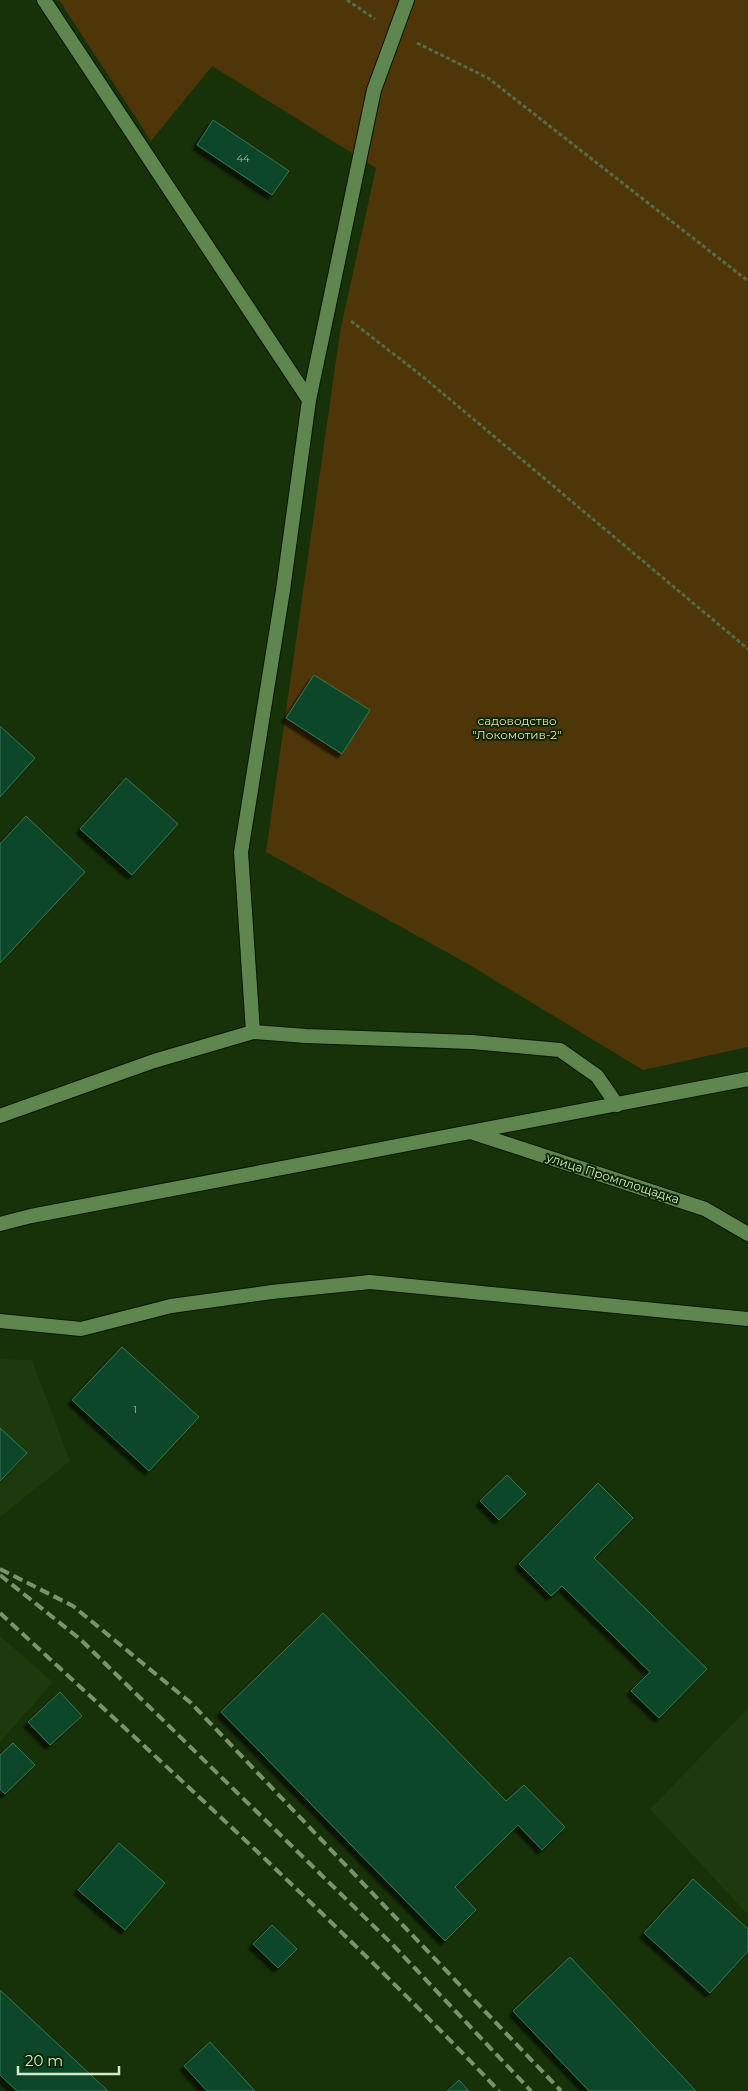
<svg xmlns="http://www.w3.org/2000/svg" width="748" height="2091" viewBox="0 0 748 2091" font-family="Montserrat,sans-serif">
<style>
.built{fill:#1c3a0c}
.green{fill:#4f3609}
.building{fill:#11462b;stroke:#357752;filter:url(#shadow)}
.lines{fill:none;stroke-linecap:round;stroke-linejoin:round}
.service-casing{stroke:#051700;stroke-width:16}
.tertiary-casing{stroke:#051700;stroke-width:16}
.path{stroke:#546c47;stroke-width:3;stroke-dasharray:4 2.5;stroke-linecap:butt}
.service{stroke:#608650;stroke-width:14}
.tertiary{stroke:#608650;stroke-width:14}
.rail{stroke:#7b926f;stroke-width:4;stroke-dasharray:10 5;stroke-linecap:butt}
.labels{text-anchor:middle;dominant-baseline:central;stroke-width:4;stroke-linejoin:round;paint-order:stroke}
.number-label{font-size:10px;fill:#a4c1a4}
.park-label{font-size:12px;fill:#f5d9b1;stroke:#0d2700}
.street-label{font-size:12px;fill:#d5eacc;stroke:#0d2700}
</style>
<defs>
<filter id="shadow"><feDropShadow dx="-4.5" dy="4.5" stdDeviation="1" flood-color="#0009"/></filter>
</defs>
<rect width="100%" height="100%" fill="#173108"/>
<path class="built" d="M0 1359 32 1360 70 1461 0 1517Z
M0 1636 53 1682 0 1742Z
M748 1708V1915L650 1809Z"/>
<path class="green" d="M59 0H748V1047L643 1070 468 964 266 852 340 332 376 168 212 66 151 141Z"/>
<path class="building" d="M213 120 289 171 272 195 197 145Z
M314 675 370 710 342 754 286 718Z
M0 726 35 758 0 797Z
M126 778 178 824 132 875 80 829Z
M26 816 85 872 0 963V844Z
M122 1347 199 1417 149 1471 72 1400Z
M0 1428 27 1453 0 1481Z
M507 1475 526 1494 499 1520 480 1501Z
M598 1483 633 1518 594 1558 707 1669 659 1718 631 1691 650 1672 562 1586 551 1596 519 1564Z
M323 1613 506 1801 524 1785 565 1827 542 1850 518 1825 455 1887 476 1910 445 1941 221 1712Z
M60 1692 82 1716 50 1745 28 1722Z
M13 1743 35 1765 5 1794 0 1789V1755Z
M119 1843 165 1883 125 1930 78 1890Z
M693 1879 748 1929V1951L710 1993 644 1933Z
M272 1925 297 1949 278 1968 253 1944Z
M570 1957 696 2091H589L513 2011Z
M0 1990 108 2091H17L0 2075Z
M210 2042 255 2091H207L184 2066Z
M459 2080 469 2091H447Z"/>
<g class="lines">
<defs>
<path id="service" d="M44 0 309 400
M407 0 374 90 309 400 283 590 241 852 253 1032 306 1036 472 1042 560 1050 597 1076 617 1105
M0 1116 154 1061 253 1032
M0 1321 81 1329 171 1306 272 1292 370 1282 748 1319"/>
<path id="tertiary" d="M474 1133 705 1209 748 1234
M0 1224 31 1216 748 1079"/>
</defs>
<use href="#service" class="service-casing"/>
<use href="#tertiary" class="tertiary-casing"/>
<path class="path" d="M347 0 375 19
M417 43 488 78 748 281
M351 321 422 376 748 649"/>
<use href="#service" class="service"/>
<use href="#tertiary" class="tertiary"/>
<path class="rail" d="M0 1569 73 1606 191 1703 561 2091
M0 1575 80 1639 392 1944 531 2091
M0 1613C169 1769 340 1924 499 2091"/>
</g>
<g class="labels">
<g class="number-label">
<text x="243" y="158">44</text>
<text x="135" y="1409">1</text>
</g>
<g class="park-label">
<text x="517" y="720">садоводство<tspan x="517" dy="14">"Локомотив-2"</tspan></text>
</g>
<g class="street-label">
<text transform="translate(613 1178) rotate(18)">улица Промплощадка</text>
</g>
</g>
<path d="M18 2066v8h101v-8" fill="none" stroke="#d5eacc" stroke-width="2.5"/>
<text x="25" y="2066" font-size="15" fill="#d5eacc" stroke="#0d2700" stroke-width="4" paint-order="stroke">20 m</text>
</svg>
